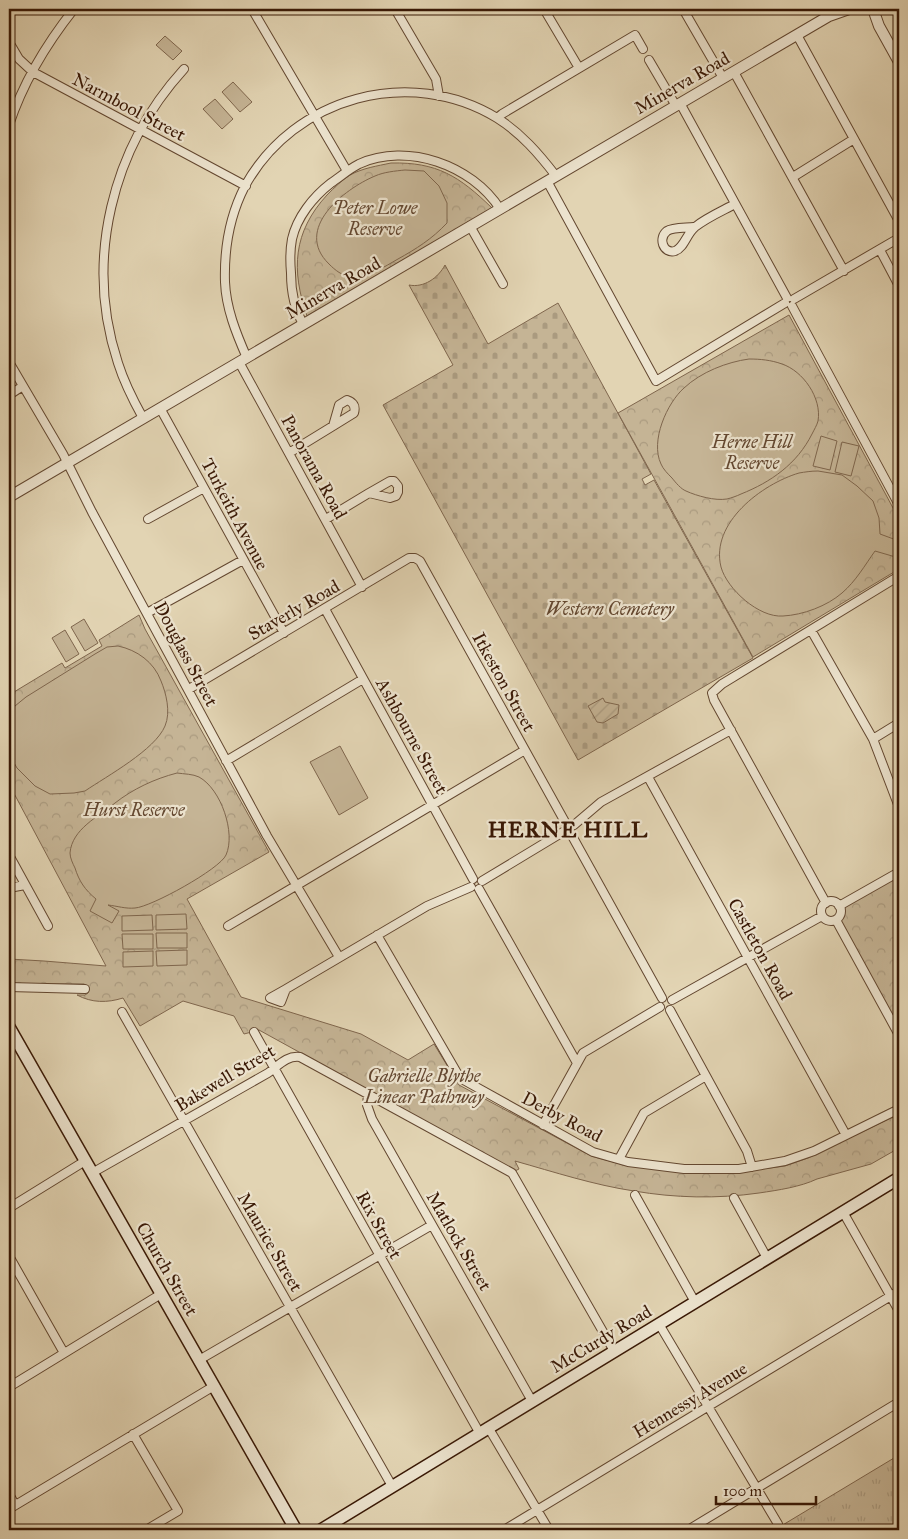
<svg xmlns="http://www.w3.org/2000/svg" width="908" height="1539" viewBox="0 0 908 1539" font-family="'IM FELL Great Primer',serif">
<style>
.grass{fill:url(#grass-tufts);stroke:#7f664d}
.cemetery{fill:url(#cemetery-stones);stroke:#7f664d}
.park{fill:url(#park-crowns);stroke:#7f664d}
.garden{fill:url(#garden-furrows);stroke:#7f664d}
.pitch{fill:#c5b495;stroke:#7f664d}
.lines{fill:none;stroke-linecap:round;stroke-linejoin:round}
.minor-casing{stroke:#634730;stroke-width:10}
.tertiary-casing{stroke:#634730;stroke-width:12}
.secondary-casing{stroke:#391805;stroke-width:14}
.minor{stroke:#ece3ce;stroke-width:8}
.tertiary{stroke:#ece3ce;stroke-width:10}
.secondary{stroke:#ece3ce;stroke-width:11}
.labels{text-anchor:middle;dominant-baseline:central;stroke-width:4.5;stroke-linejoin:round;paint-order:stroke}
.street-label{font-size:18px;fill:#391805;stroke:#ece3ce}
.park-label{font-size:18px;font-style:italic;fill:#634730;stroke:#ece3ce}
.district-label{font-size:22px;font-weight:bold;letter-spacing:1px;fill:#391805;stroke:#ece3ce}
</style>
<defs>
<pattern id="grass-tufts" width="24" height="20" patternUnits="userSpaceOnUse" patternTransform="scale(1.25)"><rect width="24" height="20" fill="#c5b495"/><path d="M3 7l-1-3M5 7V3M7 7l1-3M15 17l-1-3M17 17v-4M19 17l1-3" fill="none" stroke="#aa9a7f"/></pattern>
<pattern id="cemetery-stones" width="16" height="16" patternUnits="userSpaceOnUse" patternTransform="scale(1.25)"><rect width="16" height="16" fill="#c5b495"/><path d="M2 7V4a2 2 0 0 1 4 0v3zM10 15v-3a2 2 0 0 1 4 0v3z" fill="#aa9a7f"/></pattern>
<pattern id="park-crowns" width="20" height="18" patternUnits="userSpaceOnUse" patternTransform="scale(1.25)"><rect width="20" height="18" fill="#c5b495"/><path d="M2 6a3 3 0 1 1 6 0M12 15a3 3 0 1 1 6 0" fill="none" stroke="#aa9a7f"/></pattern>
<pattern id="garden-furrows" width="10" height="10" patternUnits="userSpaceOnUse" patternTransform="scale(1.25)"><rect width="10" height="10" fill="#c5b495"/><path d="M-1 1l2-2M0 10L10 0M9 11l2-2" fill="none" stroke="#aa9a7f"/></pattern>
</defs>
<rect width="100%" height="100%" fill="#e2d4b3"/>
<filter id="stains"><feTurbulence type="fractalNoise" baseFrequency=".004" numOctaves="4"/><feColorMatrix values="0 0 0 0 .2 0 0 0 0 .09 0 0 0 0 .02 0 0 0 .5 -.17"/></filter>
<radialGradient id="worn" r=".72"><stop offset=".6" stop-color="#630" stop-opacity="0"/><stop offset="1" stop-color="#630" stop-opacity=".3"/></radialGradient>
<path class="grass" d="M899 1455V1530H775L786 1523Z"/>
<path class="cemetery" d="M445 265 488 344 558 303 651 474 642 479 645 485 654 480 753 658 578 760 383 405 453 365 409 285C424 288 438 278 445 265Z"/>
<path class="park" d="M391 163C437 162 459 176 492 208L307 316C291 270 293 232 327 195 334 188 342 180 350 175 363 168 377 166 391 163Z
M789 315 899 519V569L753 657 618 413Z
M139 615 145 629 269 852 187 899 241 997 361 1034 408 1060 434 1044 459 1085 591 1156 628 1166 738 1172 785 1166 808 1158 899 1114V1148L871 1164 817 1179C800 1187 779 1190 759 1193 717 1199 675 1198 634 1191 594 1185 554 1172 515 1161L519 1169 515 1171 259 1030 244 1034 234 1016 183 1001 140 1026 123 998C107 1003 92 1003 77 995H85L88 993 89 987 84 984H9V959L44 961 106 966 9 784V695L62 663 65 668 102 646 99 640Z
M899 875V1027L841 921 845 907Z"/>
<path class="garden" d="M603 698 605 702 619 705 618 714 603 723 597 722 588 706Z"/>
<path class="pitch" d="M165 36 182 51 173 60 156 45Z
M233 82 252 102 240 112 222 92Z
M215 99 233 119 222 129 203 109Z
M405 170 424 171 439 186 447 203V223C432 239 416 249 398 259 384 267 369 277 352 277 342 276 335 270 329 264 293 229 344 189 375 176 384 172 395 171 405 170Z
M749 359C760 359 771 360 782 364 803 371 822 398 818 421 817 425 814 430 812 434 797 464 771 482 741 494 737 496 731 498 727 499 715 501 697 496 686 491 681 489 676 483 672 478 668 474 663 469 661 464 650 441 667 403 684 388 701 372 727 362 749 359Z
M821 436 837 441 830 470 813 466Z
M842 442 859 446 851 476 835 472Z
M818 471 842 475 857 486 873 501 879 518 880 534 899 541V558L875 551C865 565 856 581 842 593 827 606 803 615 783 616 759 618 727 589 721 567 710 523 762 484 799 473 805 472 811 471 818 471Z
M84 619 98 643 85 651 71 627Z
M65 630 79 654 66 662 52 638Z
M118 646C137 650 154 662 161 681 166 693 171 712 165 726 155 750 107 776 85 791L74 793 50 794 35 786 17 768 9 754V714L15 706 26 697 95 654 107 647Z
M340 746 368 798 339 815 310 762Z
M177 773C184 774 193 774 199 777 221 789 236 833 226 855 220 869 151 907 135 908 126 909 117 906 108 905L119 911 112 923 90 911 96 899C85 890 79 881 75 868 73 864 70 858 70 853 72 829 98 817 115 803 133 789 154 779 177 773Z
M186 914 187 929 156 930V915Z
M152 915 153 930 122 931V916Z
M156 933H187V948H157Z
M122 934H153V949H123Z
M187 950V965L157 966 156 951Z
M153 951V966L123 967V952Z"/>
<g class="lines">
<defs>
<path id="minor" d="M252 9 347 171
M395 9 436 79 439 96
M544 9 579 68
M683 9 723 78
M797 35 899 221
M9 42 19 59 33 72 246 186
M649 60 676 106
M734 72 844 271
M680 103 787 298
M497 118 502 114 635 35 643 49
M9 125C23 83 47 43 74 9
M793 177 854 139
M547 181 656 381 785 303
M470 226 503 284
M694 227C686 228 673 227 667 231 658 238 663 254 675 251 684 248 687 233 695 227 706 218 722 211 735 204
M880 250 899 286
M794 299 899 238
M792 306 899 505
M303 324C294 308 291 292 291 273 290 262 290 250 292 239 297 217 313 197 331 183 340 177 349 169 359 164 407 142 472 165 500 209
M247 358C236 333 226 308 225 282 224 249 230 215 245 186 294 97 410 65 497 118 521 133 539 154 556 176
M9 362 63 454 92 512 267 836 339 957
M239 362 362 587
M9 395 23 386
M347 400C353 402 356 406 354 413L333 426 339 405Z
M160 408 284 633
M143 418C133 400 124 382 118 363 84 260 112 148 184 69
M289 453 333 426
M390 481H394L398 486V492L396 496 390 498 369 493Z
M148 519 204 488
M326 519 369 493
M325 609 473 879
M147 613 243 560
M811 630 873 739 899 807
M189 689 409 558H415L420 561 565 822
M873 739 899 723
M226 761 363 679
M648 777 846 1135
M574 825 601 802 731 730
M571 834 662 998
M9 855 48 926
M482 881 563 832
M9 888 25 885
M479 889 577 1063
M821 911a10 10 0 1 1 20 0a10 10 0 1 1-20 0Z
M826 903 714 700 712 693 722 684 899 576
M839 906 899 872
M836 920 899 1035
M228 926 525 750
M377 935 460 1078 593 1152 628 1162 684 1169H739L785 1161 814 1151 899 1109
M9 987 85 989
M286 989 270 998 281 1002 286 989 427 906 471 887
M672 1000 822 916
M670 1010 747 1151 752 1167
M122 1012 392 1486
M254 1032 479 1432
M368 1094 367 1105 372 1119 532 1401
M543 1125 583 1053 660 1007
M619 1159 644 1113 706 1076
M92 1173 268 1073C278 1066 287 1055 300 1057L512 1173 614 1351
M635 1195 695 1302
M734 1198 767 1258
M9 1208 85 1161
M843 1212 899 1311
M9 1256 64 1353
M659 1324 778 1524
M199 1360 432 1225
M9 1387 161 1294
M488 1427 549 1530
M133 1434 178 1511 146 1530
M9 1494 15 1505
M9 1509 214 1386
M504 1530 899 1291
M688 1530 899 1402"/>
<path id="tertiary" d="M873 9 879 26 899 62
M9 497 829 16 849 9"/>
<path id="secondary" d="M9 1027 296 1530
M321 1530 899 1178"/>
</defs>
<use href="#minor" class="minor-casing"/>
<use href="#tertiary" class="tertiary-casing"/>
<use href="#secondary" class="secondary-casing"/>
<use href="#minor" class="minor"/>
<use href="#tertiary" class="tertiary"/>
<use href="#secondary" class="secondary"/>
</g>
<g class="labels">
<g class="street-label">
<text transform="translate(682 83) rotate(-30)">Minerva Road</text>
<text transform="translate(129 107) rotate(28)">Narmbool Street</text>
<text transform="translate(333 288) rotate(-30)">Minerva Road</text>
<text transform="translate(314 467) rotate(61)">Panorama Road</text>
<text transform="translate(235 514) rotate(62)">Turkeith Avenue</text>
<text transform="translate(294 610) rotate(-30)">Staverly Road</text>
<text transform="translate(186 654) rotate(62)">Douglass Street</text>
<text transform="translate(504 682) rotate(61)">Itkeston Street</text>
<text transform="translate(412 736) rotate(61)">Ashbourne Street</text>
<text transform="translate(760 949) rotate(61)">Castleton Road</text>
<text transform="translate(225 1078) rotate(-31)">Bakewell Street</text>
<text transform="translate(562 1117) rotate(28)">Derby Road</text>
<text transform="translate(379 1225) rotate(61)">Rix Street</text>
<text transform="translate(459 1241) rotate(60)">Matlock Street</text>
<text transform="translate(270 1242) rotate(60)">Maurice Street</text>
<text transform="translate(167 1269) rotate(60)">Church Street</text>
<text transform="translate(601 1339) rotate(-31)">McCurdy Road</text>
<text transform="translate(690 1400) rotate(-31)">Hennessy Avenue</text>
</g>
<g class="park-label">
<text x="375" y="208">Peter Lowe<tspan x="375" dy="21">Reserve</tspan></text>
<text x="752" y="442">Herne Hill<tspan x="752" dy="21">Reserve</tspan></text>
<text x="610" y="609">Western Cemetery</text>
<text x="134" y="810">Hurst Reserve</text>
<text x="424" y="1076">Gabrielle Blythe<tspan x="424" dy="21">Linear Pathway</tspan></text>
</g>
<g class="district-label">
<text x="568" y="829">HERNE HILL</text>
</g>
</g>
<rect width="908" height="1539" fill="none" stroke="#e2d4b3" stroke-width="30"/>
<rect x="10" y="10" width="888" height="1519" fill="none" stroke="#391805" stroke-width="2.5"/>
<rect x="15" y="15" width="878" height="1509" fill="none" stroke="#391805"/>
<path d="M716 1496v8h100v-8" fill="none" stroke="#391805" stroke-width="2.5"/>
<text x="723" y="1496" font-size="15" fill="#391805" stroke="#ece3ce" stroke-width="4" paint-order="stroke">100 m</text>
<rect width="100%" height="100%" filter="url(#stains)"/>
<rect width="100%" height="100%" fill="url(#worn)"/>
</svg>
